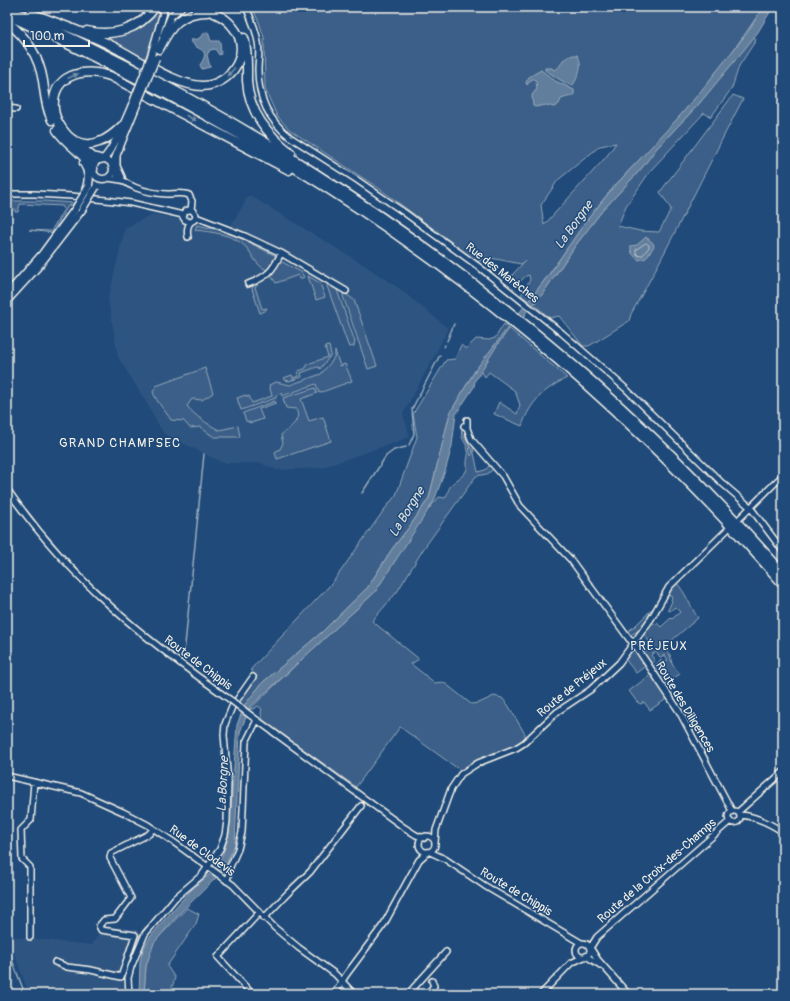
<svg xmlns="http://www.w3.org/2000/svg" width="790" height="1001" viewBox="0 0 790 1001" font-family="Pangolin,sans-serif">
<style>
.built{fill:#2d5581}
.green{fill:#3a5f88;stroke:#97a8b8;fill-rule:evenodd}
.water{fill:#627e9d;stroke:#9cacbb}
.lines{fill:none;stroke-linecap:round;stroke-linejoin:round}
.shore{stroke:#bac3ca;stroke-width:1}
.stream{stroke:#9cacbb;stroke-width:1.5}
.minor-casing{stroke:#f4f1e8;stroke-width:8}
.major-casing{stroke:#f4f1e8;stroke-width:9}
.highway-casing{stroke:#f4f1e8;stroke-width:11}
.minor{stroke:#1f4a7a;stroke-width:5}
.major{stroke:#1f4a7a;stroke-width:6}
.highway{stroke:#1f4a7a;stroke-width:8}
.minor-bridge-casing{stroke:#f4f1e8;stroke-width:8;stroke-linecap:butt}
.major-bridge-casing{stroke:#f4f1e8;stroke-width:9;stroke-linecap:butt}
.minor-bridge{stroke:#1f4a7a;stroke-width:5}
.major-bridge{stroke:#1f4a7a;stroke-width:6}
.oneway{fill:#748da6}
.labels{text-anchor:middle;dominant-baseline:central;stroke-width:3;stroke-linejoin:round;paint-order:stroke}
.street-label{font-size:12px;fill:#f4f1e8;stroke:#1f4a7a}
.water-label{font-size:13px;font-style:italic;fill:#dee0dd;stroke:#1f4a7a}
.neighbourhood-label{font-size:13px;letter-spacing:1px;fill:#f4f1e8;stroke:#1f4a7a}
</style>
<rect width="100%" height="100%" fill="#1f4a7a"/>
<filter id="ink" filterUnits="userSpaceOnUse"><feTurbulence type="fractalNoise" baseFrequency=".025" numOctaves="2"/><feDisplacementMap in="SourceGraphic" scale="8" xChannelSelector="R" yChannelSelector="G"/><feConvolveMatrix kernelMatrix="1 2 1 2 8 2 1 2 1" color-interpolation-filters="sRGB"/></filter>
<g filter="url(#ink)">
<path class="built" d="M249 195 358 261 400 289 448 328 437 351 403 414 410 437 321 468 277 470 260 463H223L163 433 146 402 118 357 108 299 125 228 153 214 198 223 227 232Z
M103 926 138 930 123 976V994H29L8 936 92 945Z"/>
<path class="green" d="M158 7 161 10V14L145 59 99 36H114Z
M252 7H763C738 46 709 83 679 118 657 143 632 166 610 191 581 226 557 265 529 301L521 295 530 280 529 275 526 276 516 285 509 280 513 274 525 261 521 264 486 257 478 262 380 189 290 130 277 116 265 89 264 37 259 22ZM616 143 606 157 544 225 541 205 558 180 600 146Z
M754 36 756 40 739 66 732 88 711 117 704 113 651 170 626 206 618 226 640 231 659 232 671 209 660 192 733 95 743 99C705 171 671 244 631 314L629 321 589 346H583L559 316 550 318 534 304 541 296 575 246 602 211 641 169 656 149 698 105Z
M7 201H44L74 203 73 205 68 206 52 233 29 230 51 231 64 209 62 206 20 204 18 212H15V209H10V212H7Z
M197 225 228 232 276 256 267 270C256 266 253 255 246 247 233 234 212 232 195 230Z
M280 261 301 272 304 277 300 279 298 275 276 283 271 276Z
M308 276 320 283 325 297 316 300Z
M256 284 258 285 255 287 262 309 267 308 265 311 260 313 252 289 253 285Z
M328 284 333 286 337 290 355 342 354 346 350 347 348 345 327 286Z
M343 294H346L354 300 377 366 368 369 343 296Z
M504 324 567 378C544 389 530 402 522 426L494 414 499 402 517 414 520 405 515 391 489 372 485 377 481 371 476 369 450 413 429 498 410 526 392 549 368 587 322 632 262 683 244 706 238 700 254 679 251 669 333 582 384 510 396 495 417 437 413 414 446 360 455 359 461 345 466 349 476 339 489 340 495 338Z
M329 346 331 355 320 369 319 367H317L301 373 302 377 289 381 285 380 284 378 292 375 293 378 299 376 298 371 305 369 308 364 328 357 325 347Z
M335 351 340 366 345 364 352 381 319 393 316 384 282 396 281 393 276 395V398L241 410 237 398 246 395 247 397 249 396 252 403 272 396 269 385 276 382 290 385 321 374 332 361 335 355Z
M205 368 213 393 202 400 192 399 187 406C196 417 206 423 219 430L238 426 240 437H214L200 427 190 428 184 421 171 420C165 410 157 403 153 392L156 386Z
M315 388 317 393 301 399 309 421 323 417 331 441 277 459 275 452 280 449 283 443 281 435C289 428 302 421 296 409L286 408 283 398Z
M275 401 276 403 259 409 263 419 251 423 246 421 243 413Z
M462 426V433L469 446 471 456 473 453 465 435V430L470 440 475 445 473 448 478 472 485 470 491 464 495 468 487 474 476 476 424 548 397 592 372 621 419 659 411 664 435 683 442 682 446 684 471 704 479 703 494 696 502 698 508 705 525 734V738C516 752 490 753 477 760 471 762 466 766 461 771L400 727 356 787 263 720 261 713 262 709 258 706 253 709H250L299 662 375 592 425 513 439 497 445 498C449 493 447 491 450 487 454 479 464 478 467 469 467 467 467 464 467 462 467 458 469 455 468 450 464 438 460 440 462 426Z
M676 582C686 593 690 606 698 618L664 647 670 655 672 664 680 674 664 685 653 667 661 660 663 663 668 660 665 655 660 657 656 652 651 655 655 661 651 665 637 642 640 638 643 642 640 644 645 652 653 647 643 633 651 622 656 625 657 623 661 627 671 618 672 619 680 612 675 607 670 611 668 610 672 601 671 600 672 597 667 595Z
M655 606 639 630 631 635 625 633 634 627Z
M633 649 637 650 647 665 636 673 625 659Z
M653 673 668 698 650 710 644 702 641 704 637 702 629 691Z
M187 908 199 914 196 924 167 966 175 978 170 994H144L146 966 153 943Z"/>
<path class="water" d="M763 7H773L758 32 743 51 698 105 656 149 641 169 602 211 575 246 541 296 526 312 525 316 509 329 498 344 481 371 478 377 475 380 474 387 456 414 452 446 446 468 434 501 375 592 250 707 240 732 235 844 223 871 178 915 154 943 146 966 144 994H139L140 962 143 950 150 937 164 920 191 890 216 869 224 851 229 834 237 725 244 706 262 683 322 632 368 587 392 549 410 526 429 498 450 413 476 369 550 273 584 224 611 190 678 118 700 92 747 33Z
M206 32H208L211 41H220L221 54 219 55 215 49 210 50 207 55 210 67 202 69 200 65C213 46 194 52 191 40L198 39Z
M573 55H577C584 64 578 77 573 85L567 84 545 70V68H552L554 70C560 68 560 65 563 60 566 58 570 56 573 55Z
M541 70 555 81 574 90V95L561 99 559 104 554 107 546 105 535 107 533 106 532 95 537 89 536 81 534 79H532L527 85 526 82 529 77Z
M646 237 653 243 654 246 646 258 639 260C634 256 630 253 631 246L637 245Z"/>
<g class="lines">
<path class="shore" d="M646 243 649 245V247L643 255 639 256 636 253V250Z"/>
<path class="stream" d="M447 341 454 324
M444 347 445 345
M409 445 414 434 412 409 440 355
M362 493 386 456 394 450 406 447
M184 655 204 454
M7 947 25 994
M127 974C126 960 137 937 146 927"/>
<defs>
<path id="minor" d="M246 7C251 18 256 29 258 42 260 51 258 61 258 70 258 98 268 120 290 137L357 180 405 213 479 267 562 333 625 388 722 483 750 507 783 551
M7 108 16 109
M117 156V166L122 177
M113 169C122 187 148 193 167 194 174 194 182 192 189 195L192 201 191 210
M108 178 121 180
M7 194H35L72 196 131 203 183 215
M196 217 245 236 281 253 346 291
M188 237C187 233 187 226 190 223 191 221 194 221 195 219L196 215 192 210H189L185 211 183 217 185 220 190 222
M248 284C267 277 273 271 281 253
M464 426 467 428 471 439 503 476 520 506 571 560 629 639 633 642 679 711 732 811
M467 428V420
M7 489C69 579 144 639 232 701
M740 518 783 475
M250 715 402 826 416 835 424 838
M7 776 81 793 123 812 148 825 172 841 233 885 275 928 299 948 335 974 354 994
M728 817a6 6 0 1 1 12 0a6 6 0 1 1-12 0Z
M738 812 783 772
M740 815C755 816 771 824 783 832
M419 844a8 8 0 1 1 16 0a8 8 0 1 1-16 0Z
M435 843 436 830 448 797 451 789 461 774 478 763 516 748 524 743 557 712 590 690 602 679 619 663 651 619 669 587 727 530
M430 852 445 859 485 886 581 943
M227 881 230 867 238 849 242 832 246 742 257 720
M264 918 288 893 310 872 361 806
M30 937V867L22 859 21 830 31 820 34 782
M576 950a7 7 0 1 1 14 0a7 7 0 1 1-14 0Z
M590 948 597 937 730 821
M591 949 598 960 628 994
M586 956 600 965
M55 962 67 967 91 970 121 977 135 935 101 930 99 926 104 920 115 919 131 898 110 858 111 853 149 834 153 829
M129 994 128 978 131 967 145 934 175 898 202 875 220 849 225 835 227 821 228 782 224 735 225 724 232 707 253 677
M252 994 218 957 259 913
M334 994 346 975 384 924 419 860 428 852
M408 994 446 952
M427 994 434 986 432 981
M541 994 571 963 584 957"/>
<path id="major" d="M163 36 171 16 181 7
M151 56 163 14V7
M93 169a10 10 0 1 1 20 0a10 10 0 1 1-20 0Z
M103 159C115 148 127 116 134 100
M112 166 138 102
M7 294 42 254 75 209
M7 301 38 267 82 210"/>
<path id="highway" d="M7 8C113 56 217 110 315 173 489 284 647 418 783 573
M30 13C55 22 80 31 104 42 131 54 174 86 203 86 232 85 253 51 233 27 224 15 210 11 196 7
M7 15C103 60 197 108 287 163 473 276 640 420 783 584
M7 22C27 37 39 57 43 81 45 95 46 108 52 120
M87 31C113 37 139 30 155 7
M244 38C248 52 247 66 247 81 249 112 267 134 291 153
M159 49C170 27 180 12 207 12
M122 126C115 133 108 139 99 142 92 145 82 145 75 141 65 136 55 120 54 109 51 74 84 67 110 76L289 170
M57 130C67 145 84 153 93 169
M82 148 93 157 100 159
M84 163C90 172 90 180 86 191"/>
</defs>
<use href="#minor" class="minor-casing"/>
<use href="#major" class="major-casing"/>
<use href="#highway" class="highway-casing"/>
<use href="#minor" class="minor"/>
<use href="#major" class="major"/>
<use href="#highway" class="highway"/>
<defs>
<path id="minor-bridge" d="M232 701 250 715"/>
<path id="major-bridge" d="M134 100 151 56
M138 102 156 58
M75 209 89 186
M82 210 96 187"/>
</defs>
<use href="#minor-bridge" class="minor-bridge-casing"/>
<use href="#major-bridge" class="major-bridge-casing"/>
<use href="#minor-bridge" class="minor-bridge"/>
<use href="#major-bridge" class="major-bridge"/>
</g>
<defs><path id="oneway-solid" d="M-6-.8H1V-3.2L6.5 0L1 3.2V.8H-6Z"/></defs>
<g class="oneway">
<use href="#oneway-solid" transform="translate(231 72) rotate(132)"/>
<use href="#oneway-solid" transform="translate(73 76) rotate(-25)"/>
<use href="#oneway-solid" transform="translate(191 118) rotate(28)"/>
</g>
</g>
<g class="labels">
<g class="street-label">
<text transform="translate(502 273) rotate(38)">Rue des Marèches</text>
<text transform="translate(198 663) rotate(37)">Route de Chippis</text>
<text transform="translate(572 688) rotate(-39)">Route de Préjeux</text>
<text transform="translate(685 707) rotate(59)">Route des Diligences</text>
<text transform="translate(202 851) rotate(36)">Rue de Clodevis</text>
<text transform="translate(657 871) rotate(-41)">Route de la Croix-des-Champs</text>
<text transform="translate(516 892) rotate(31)">Route de Chippis</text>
</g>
<g class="water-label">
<text transform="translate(574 225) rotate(-54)">La Borgne</text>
<text transform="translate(407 512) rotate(-58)">La Borgne</text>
<text transform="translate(223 784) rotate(-87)">La Borgne</text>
</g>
<g class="neighbourhood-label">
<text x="120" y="443">GRAND CHAMPSEC</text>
<text x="659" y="646">PRÉJEUX</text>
</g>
</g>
<rect width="790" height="1001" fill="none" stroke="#1f4a7a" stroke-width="24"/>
<rect x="12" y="12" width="766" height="977" fill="none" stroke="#f4f1e8" stroke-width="1.5" filter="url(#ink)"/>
<path d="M24 40v6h65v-6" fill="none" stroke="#f4f1e8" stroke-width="2"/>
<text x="30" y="40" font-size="12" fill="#f4f1e8" stroke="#1f4a7a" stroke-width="3" paint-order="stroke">100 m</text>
</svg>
